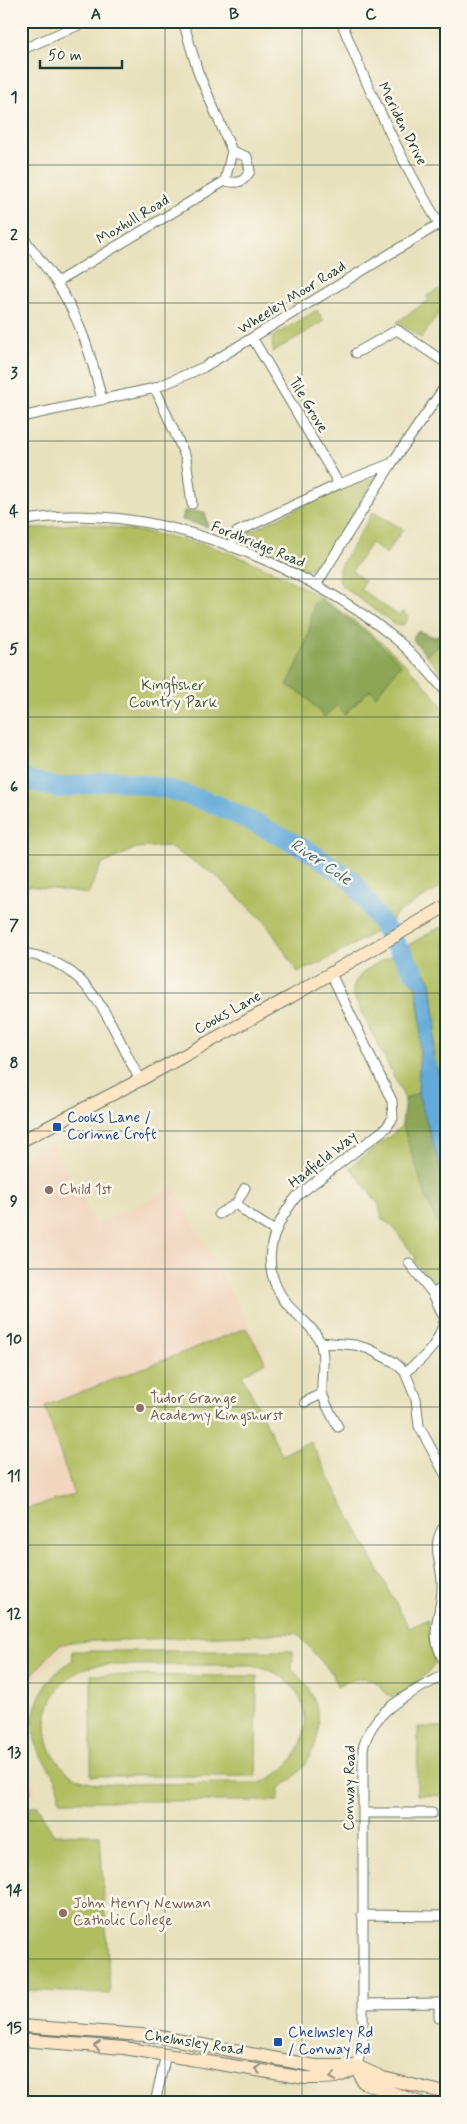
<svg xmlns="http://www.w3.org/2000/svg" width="467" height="2124" viewBox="0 0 467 2124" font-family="Mynerve,sans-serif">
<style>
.built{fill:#f1d5bd}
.green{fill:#b1be60;stroke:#687e4a;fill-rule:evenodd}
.forest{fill:#8ca556;stroke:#567145}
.water{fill:#64aada;stroke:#427487}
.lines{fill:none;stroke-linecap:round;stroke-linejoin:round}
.river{stroke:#64aada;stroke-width:20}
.street-casing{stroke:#657664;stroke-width:11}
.secondary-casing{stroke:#657664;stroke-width:14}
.street{stroke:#fff;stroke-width:9}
.secondary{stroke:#fde5c5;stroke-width:12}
.oneway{stroke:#8e917c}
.grid{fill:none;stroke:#1f3d34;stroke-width:1;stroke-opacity:0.55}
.transit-dot{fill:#1a4fb4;stroke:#fbf7ec;stroke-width:2}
.education-dot{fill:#8d6e63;stroke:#fbf7ec;stroke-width:2}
.labels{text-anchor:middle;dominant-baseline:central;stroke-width:5;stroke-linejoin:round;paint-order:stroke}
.street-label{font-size:15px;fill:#1f3d34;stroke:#fbf7ec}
.park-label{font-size:15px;fill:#445d3f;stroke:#fbf7ec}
.transit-label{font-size:15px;fill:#164399;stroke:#fbf7ec;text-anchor:start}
.education-label{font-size:15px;fill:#785e54;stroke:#fbf7ec;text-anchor:start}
.water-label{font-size:16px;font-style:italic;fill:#345e66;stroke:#fbf7ec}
.neatline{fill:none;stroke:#1f3d34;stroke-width:2}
.grid-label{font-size:16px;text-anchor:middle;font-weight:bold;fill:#1f3d34}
</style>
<rect width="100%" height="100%" fill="#fbf7ec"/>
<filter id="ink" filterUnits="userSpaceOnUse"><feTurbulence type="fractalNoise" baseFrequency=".02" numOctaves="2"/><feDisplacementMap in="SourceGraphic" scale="10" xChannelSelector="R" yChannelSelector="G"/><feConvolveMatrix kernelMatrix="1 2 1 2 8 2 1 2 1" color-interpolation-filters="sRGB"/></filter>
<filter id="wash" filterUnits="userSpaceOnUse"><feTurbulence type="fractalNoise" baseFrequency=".0096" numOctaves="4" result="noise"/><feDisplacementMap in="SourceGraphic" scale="20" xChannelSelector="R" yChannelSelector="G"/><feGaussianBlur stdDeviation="1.12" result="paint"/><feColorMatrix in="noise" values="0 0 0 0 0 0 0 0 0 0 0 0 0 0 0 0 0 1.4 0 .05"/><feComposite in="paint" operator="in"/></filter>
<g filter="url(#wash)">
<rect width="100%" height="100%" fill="#e7e1bd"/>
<path class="built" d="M51 1143 97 1224 174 1188 269 1362 242 1375 282 1455 310 1441 333 1675 297 1633 81 1641 71 1642 21 1695V1159Z
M21 1729 37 1796 21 1799Z"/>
<path class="green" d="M439 289 446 297V304L421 338 397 322 429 300 427 296Z
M317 310 324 321 273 352 272 337Z
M376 477 320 565 300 571 245 544 249 532 336 490Z
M373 512 403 529 386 554 371 543 352 571 365 581 360 589 399 616 403 611 408 618 404 624 397 626 342 586 339 579V568Z
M85 523C121 529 158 533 194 542 287 566 389 633 446 711V884L396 914 388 925 322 962 298 972 265 922 214 874 167 846 136 848 101 865 88 894 21 885V530Z
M446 639V678L426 655Z
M439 928H446V1100L433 1053 436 1026 431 982 408 945Z
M392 955 415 986 421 1025 418 1093 405 1099 353 995C350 975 377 963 392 955Z
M402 1124 446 1243V1277L439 1282H433L413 1261 416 1258 392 1226 382 1219 378 1203 350 1167 399 1129Z
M246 1328 266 1362 242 1375 282 1455 310 1441 409 1628 428 1619 429 1636 435 1664C430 1673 402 1696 392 1696 386 1695 383 1690 380 1686 368 1672 350 1680 337 1687L333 1675 297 1633 71 1642 59 1645 21 1687V1510L74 1495 45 1406Z
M72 1651H293L292 1670C334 1707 324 1759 279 1789V1801H59C59 1795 59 1787 57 1782 55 1774 43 1762 39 1752 23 1716 41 1680 73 1660ZM99 1665H251C320 1676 323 1758 260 1783L97 1784C89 1781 79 1780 72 1775 26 1743 45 1673 99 1665Z
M91 1675 257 1676 256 1776H91Z
M418 1727H446V1796L417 1795Z
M21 1752 31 1793 21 1795Z
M37 1806 53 1834 100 1835 110 1994 21 1990V1809Z"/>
<path class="forest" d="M184 511 205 512 208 527 182 520Z
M320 599 370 635 401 664 376 696 370 690 344 715 338 705 324 717 304 695 287 685C301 659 311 634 313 604Z
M418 631 435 637 446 632V639L426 655 413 640 414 635Z
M418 1093 446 1186V1243L427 1200 402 1124 405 1099Z"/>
<path class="water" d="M408 945 431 982 436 1026 433 1053 446 1100V1186L418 1093 421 1025 417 987 392 955Z"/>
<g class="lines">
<path class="river" d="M21 778 59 788 113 780 168 789 215 804 257 824 307 850 353 881 415 973"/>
</g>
</g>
<g filter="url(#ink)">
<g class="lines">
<defs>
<path id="street" d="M341 21C370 95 404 167 446 235
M21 50 88 21
M225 181C238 184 243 183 250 171L247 157 232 151
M21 235C33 251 46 266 56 282 80 318 92 358 102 400
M57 282 225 181 232 151 198 72 183 21
M253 339 339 484
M356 353 397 330 446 363
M155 388 186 458 192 504
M21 417 155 388 204 367 439 224
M21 521C144 497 303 562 397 640 415 655 431 674 446 692
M231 547 237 532 339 484 392 463
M316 585 392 463 446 385
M21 953C92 960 110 1025 140 1080
M331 974 392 1101 393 1118 386 1128 297 1196C270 1230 258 1267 287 1304 297 1316 314 1327 320 1342 326 1357 321 1377 322 1392 324 1403 333 1417 338 1427
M236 1204 251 1216 275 1231
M219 1214 236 1204 245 1188
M433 1294 446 1285
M320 1342 355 1345 369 1349 394 1362 405 1372 416 1399 419 1426 446 1476
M405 1372C426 1357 438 1345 445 1319L433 1294 409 1263
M305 1402 322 1394
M446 1524C430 1543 441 1559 442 1582 444 1615 425 1630 446 1664
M363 1813H432
M362 1915 446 1916
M364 2004 439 2003V2018
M357 2066 363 2041V1749C372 1708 411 1693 446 1674
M155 2103 166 2054"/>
<path id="secondary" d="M21 1141 140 1080 292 996 446 906
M21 2026 155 2036 315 2066H357L383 2078 446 2093
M21 2040 124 2048 305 2078C326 2078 341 2080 357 2066L363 2082 420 2103"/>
</defs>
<use href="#street" class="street-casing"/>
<use href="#secondary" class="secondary-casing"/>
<use href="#street" class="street"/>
<use href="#secondary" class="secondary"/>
</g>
<defs><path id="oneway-chevron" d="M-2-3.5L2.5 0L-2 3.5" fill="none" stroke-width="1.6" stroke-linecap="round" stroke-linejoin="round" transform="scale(1.25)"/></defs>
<g class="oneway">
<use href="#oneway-chevron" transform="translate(97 2046) rotate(-176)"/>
<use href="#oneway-chevron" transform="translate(258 2069) rotate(-170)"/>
<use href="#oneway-chevron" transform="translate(333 2077) rotate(172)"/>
</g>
</g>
<path class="grid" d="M165 21V2103M302 21V2103M21 165H446M21 303H446M21 441H446M21 579H446M21 717H446M21 855H446M21 993H446M21 1131H446M21 1269H446M21 1407H446M21 1545H446M21 1683H446M21 1821H446M21 1959H446"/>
<g class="transit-dot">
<rect x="52" y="1122" width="10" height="10" rx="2.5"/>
<rect x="273" y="2037" width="10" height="10" rx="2.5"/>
</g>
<g class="education-dot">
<circle cx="49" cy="1190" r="5"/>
<circle cx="140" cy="1408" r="5"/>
<circle cx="63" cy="1913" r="5"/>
</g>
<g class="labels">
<g class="street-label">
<text transform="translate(402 124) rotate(63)">Meriden Drive</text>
<text transform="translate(133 220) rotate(-31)">Moxhull Road</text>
<text transform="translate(292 298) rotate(-32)">Wheeley Moor Road</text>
<text transform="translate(308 405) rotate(59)">Tile Grove</text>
<text transform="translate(258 545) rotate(22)">Fordbridge Road</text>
<text transform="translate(228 1013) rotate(-29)">Cooks Lane</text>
<text transform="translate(323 1160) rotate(-38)">Hadfield Way</text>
<text transform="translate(350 1788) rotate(-89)">Conway Road</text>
<text transform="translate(194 2043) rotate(9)">Chelmsley Road</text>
</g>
<g class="park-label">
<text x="173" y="686">Kingfisher<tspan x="173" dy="17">Country Park</tspan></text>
</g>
<g class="transit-label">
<text x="67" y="1118">Cooks Lane /<tspan x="67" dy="17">Corinne Croft</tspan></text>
<text x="288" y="2033">Chelmsley Rd<tspan x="288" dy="17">/ Conway Rd</tspan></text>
</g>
<g class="education-label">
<text x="59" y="1190">Child 1st</text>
<text x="150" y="1399">Tudor Grange<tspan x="150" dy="17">Academy Kingshurst</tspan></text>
<text x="73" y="1904">John Henry Newman<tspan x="73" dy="17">Catholic College</tspan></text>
</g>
<g class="water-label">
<text transform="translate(321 862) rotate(34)">River Cole</text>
</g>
</g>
<rect width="467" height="2124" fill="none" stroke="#fbf7ec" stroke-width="55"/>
<path d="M40 60v8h82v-8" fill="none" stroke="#1f3d34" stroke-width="2.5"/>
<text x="48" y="60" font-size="15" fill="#1f3d34" stroke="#fbf7ec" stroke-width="4" paint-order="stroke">50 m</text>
<rect x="28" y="28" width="412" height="2068" class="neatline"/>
<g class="grid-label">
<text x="96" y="19">A</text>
<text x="234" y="19">B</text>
<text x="371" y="19">C</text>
<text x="14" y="102">1</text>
<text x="14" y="240">2</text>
<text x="14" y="378">3</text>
<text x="14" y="516">4</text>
<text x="14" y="654">5</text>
<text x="14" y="792">6</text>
<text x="14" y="930">7</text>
<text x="14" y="1068">8</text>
<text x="14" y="1206">9</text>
<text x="14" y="1344">10</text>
<text x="14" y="1481">11</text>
<text x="14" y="1619">12</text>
<text x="14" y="1757">13</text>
<text x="14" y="1895">14</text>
<text x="14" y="2033">15</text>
</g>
</svg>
